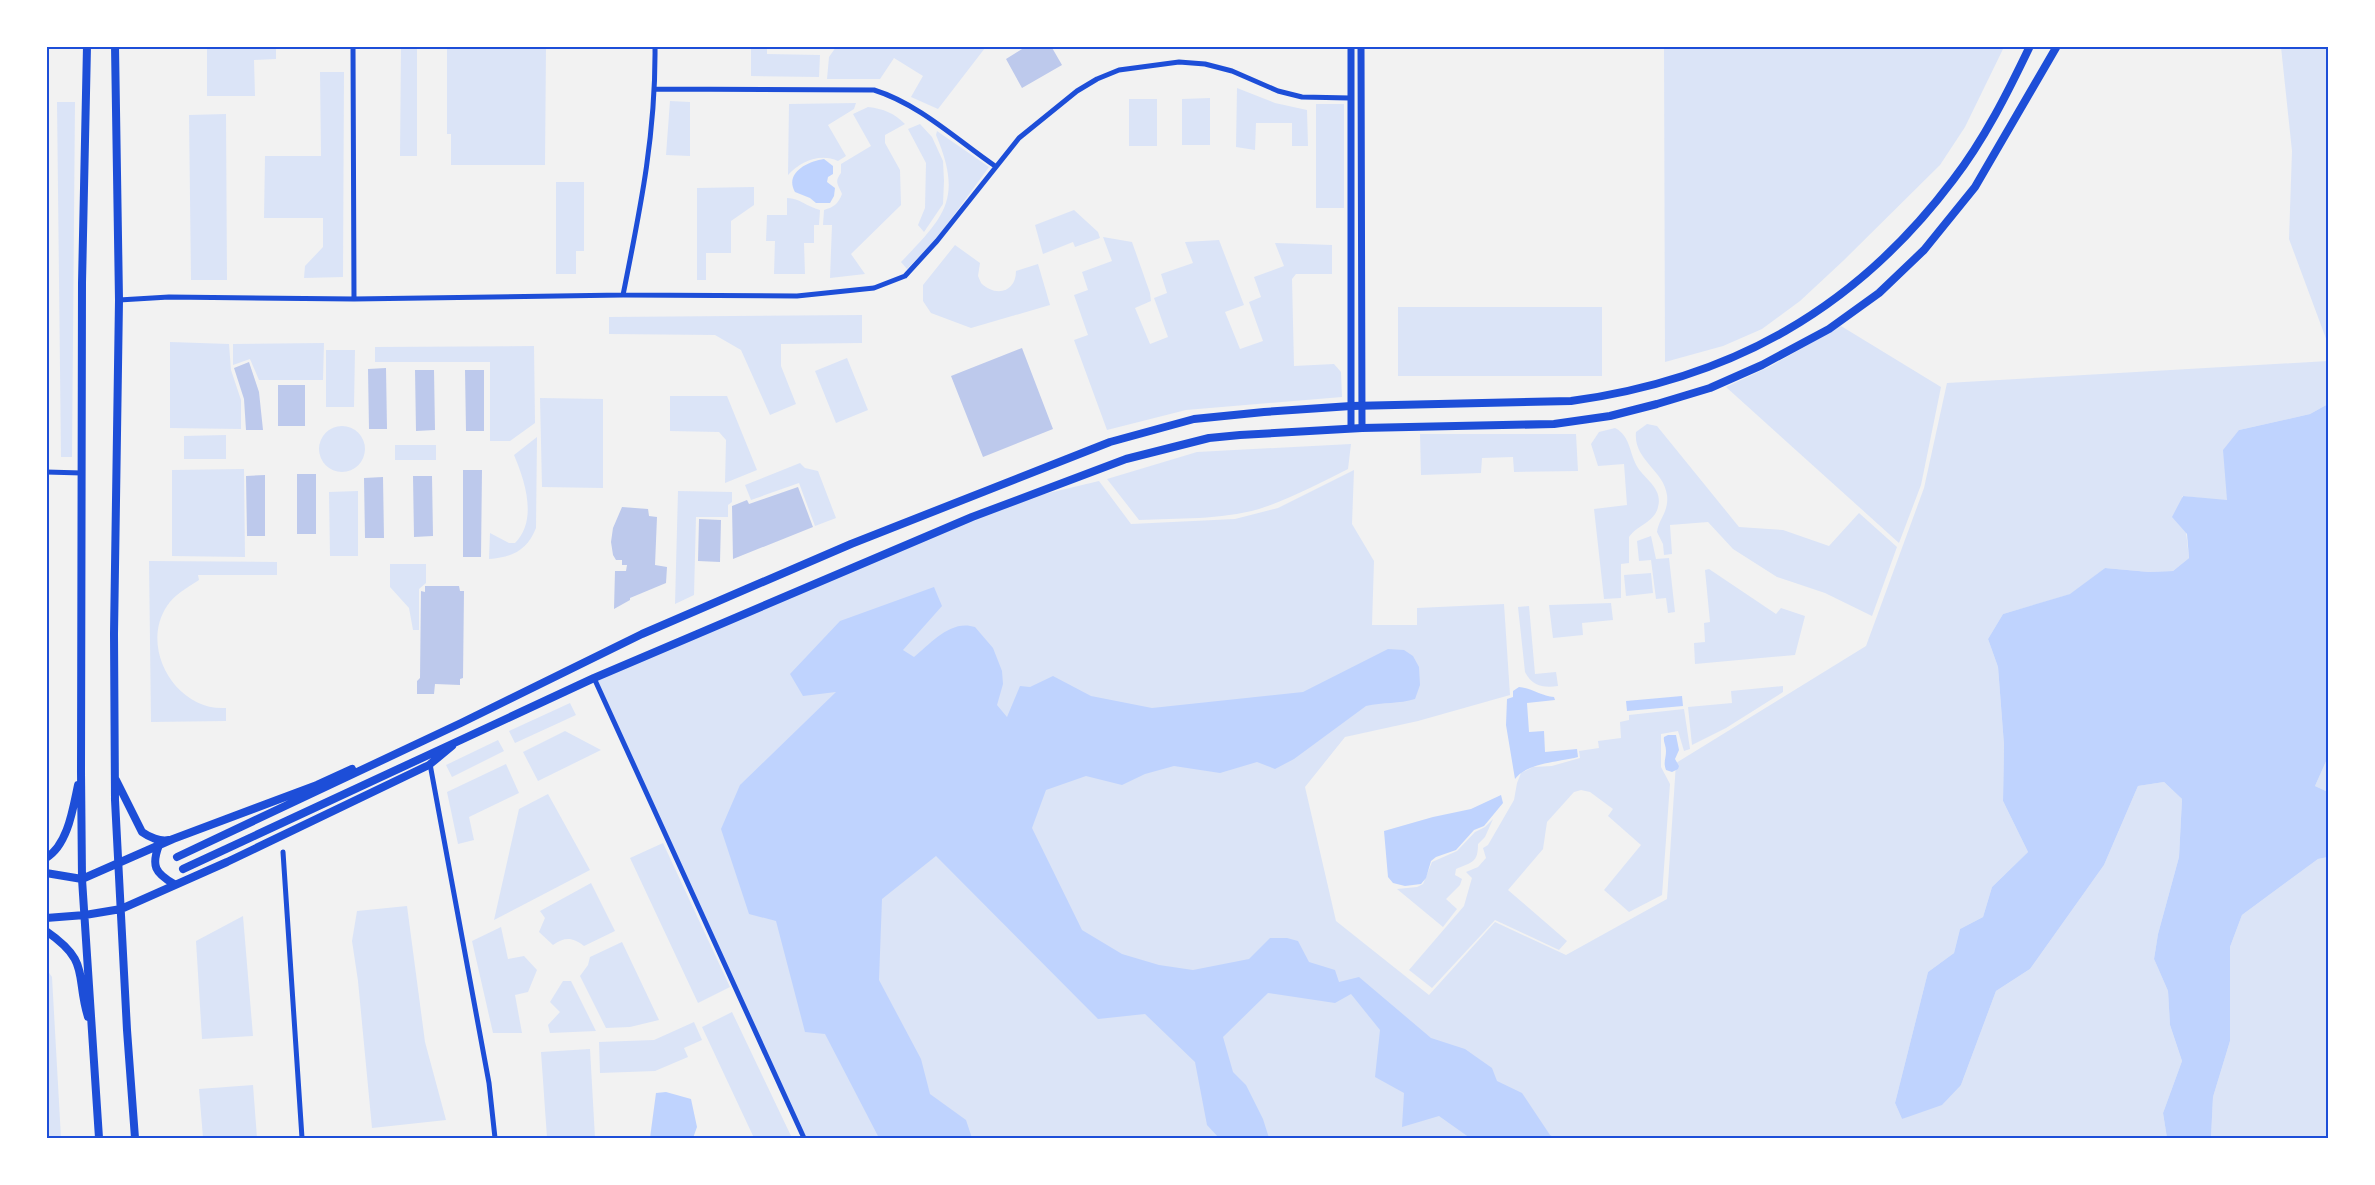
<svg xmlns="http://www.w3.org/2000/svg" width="2375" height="1185" viewBox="0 0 2375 1185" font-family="'Fira Sans',sans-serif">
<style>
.green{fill:#dbe4f7}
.water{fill:#bfd3fe}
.building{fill:#bdc9ec}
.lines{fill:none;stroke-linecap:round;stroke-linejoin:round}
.minor{stroke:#1d4ed8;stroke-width:5}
.secondary{stroke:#1d4ed8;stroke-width:7}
.primary{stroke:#1d4ed8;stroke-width:8}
.neatline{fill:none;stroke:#1d4ed8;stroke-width:2}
</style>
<rect width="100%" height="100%" fill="#f2f2f2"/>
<path class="green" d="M207 47H276V59L254 60 255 96H207Z
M401 47H417V156H400Z
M447 47H546L545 165H451V134H447Z
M751 47H767V54L820 55 819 77 751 76Z
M836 47V46L990 47 985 48 938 109 911 97 923 76 894 58 880 79H827L829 57Z
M1664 47V46L2004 47 1965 127 1940 165 1843 261 1800 301 1762 329 1723 346 1665 362Z
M2281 47H2328V344L2289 239 2292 151Z
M320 72H344L343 277 304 278 305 266 323 247V218H264L265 156H321Z
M1237 88 1275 103 1307 110 1308 146H1292V123H1256L1255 150 1236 147Z
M1210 98V145H1182V99Z
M1129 99H1157V146H1129Z
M670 101 690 102V156L666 155Z
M57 102H75L72 457H61Z
M856 103 854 109 828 125 846 156 838 161C820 153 801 161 788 175L789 104Z
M1316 104H1344V208H1316Z
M868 107C884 109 894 113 905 124L885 135V143L900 170 901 205 851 254 865 274 830 278 832 225H823L824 210C834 207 838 204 842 194 838 184 834 182 841 173V164L871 146 853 114Z
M226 114 227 280H191L189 115Z
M920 124 932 137 943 161 944 181 943 204 924 232 918 225 925 208 926 163 908 129Z
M937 131 989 167 937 238 907 269 901 262C945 216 963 199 936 135Z
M556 182H584V251H576V274H556Z
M754 187V205L731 221V253H706V280H697V188Z
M787 198C800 198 807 207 820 210L819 225H814V243H804L805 274H774L775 241H766L767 215H787Z
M1074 210 1098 232 1100 238 1075 247 1073 242 1043 254 1035 225Z
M1103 237 1132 242 1150 293 1151 301 1135 308 1150 344 1168 337 1154 298 1167 293 1161 274 1193 263 1185 242 1219 240 1244 305 1225 312 1240 349 1263 341 1249 302 1261 297 1254 277 1284 266 1275 243 1332 245V274H1296L1292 279 1294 366 1334 364 1341 372 1342 397 1186 410 1107 430 1074 340 1088 335 1074 295 1088 290 1082 272 1112 261Z
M955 245 980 263 978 276 981 283C995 297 1016 293 1016 271L1038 264 1050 305 971 328 931 313 923 301V285Z
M1398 307H1602V376H1398Z
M862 315V343L781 344V366L796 404 770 415 741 350 715 335 609 334V317Z
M1841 326 1941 387 1921 485 1899 543 1726 387 1771 366Z
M170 342 229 344 231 370 241 400V429L170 428Z
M324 343 323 380H259L250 359 233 365V344Z
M534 346 535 423 510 441H490V362H375V347Z
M326 350H355L354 407H326Z
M847 358 868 410 836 423 815 371Z
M2328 361V404L2310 414 2239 430 2227 501 2182 496 2189 558 2173 571 2149 572 2105 568 2071 594 2003 614 1988 639 1998 667 2004 745 2003 801 2028 852 1992 887 1983 917 1960 929 1954 953 1928 972 1895 1103 1902 1119 1961 1085 1996 991 2030 969 2104 865 2138 786 2164 782 2182 799 2179 857 2158 934 2154 959 2168 991 2170 1025 2182 1061 2163 1113 2167 1138H804L594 678 1011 502 1099 481 1131 524 1235 519 1278 508 1354 470 1352 524 1374 561 1372 625H1417V608L1504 604 1510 695 1418 721 1345 737 1305 787 1336 921 1429 995 1495 922 1566 955 1667 899 1676 763 1866 646 1924 488 1947 383Z
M670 396H727L757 470 725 483 726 440 719 432 670 431Z
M540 398 603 399V488L542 487Z
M1647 424 1657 426 1739 527 1783 530 1829 546 1859 513 1897 547 1872 616 1825 593 1777 577 1733 549 1708 522 1670 525 1672 554 1664 555 1663 544 1657 532C1659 518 1669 512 1667 495 1664 470 1633 460 1636 432Z
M319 449a23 23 0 1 1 46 0a23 23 0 1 1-46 0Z
M1615 428C1631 436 1629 454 1638 468 1646 480 1663 489 1658 507 1655 522 1637 525 1629 537V563L1621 564V598L1604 599 1594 509 1627 505 1624 464 1598 466 1591 444 1599 432Z
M1420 434H1576L1578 471 1514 472 1513 457 1482 458 1481 473 1421 475Z
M226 435V459H184V436Z
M537 437 536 528C527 551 512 557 489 559L490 533 509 543H515C538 520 525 481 514 455Z
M1351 444 1348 469C1320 483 1290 499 1259 509 1220 520 1178 518 1139 520L1107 479 1197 452Z
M395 445H436V460H395Z
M800 463 805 468 818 471 836 518 815 526 799 483 751 500 745 485Z
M244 469 245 557 172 556V470Z
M358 491V556H330L329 492Z
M678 491 732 492V502L728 505V517H696L694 595 675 604Z
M1651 536 1656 559 1669 558 1675 612 1668 613 1666 598 1656 599 1651 560 1639 561 1637 541Z
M149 561 277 562V575H198L199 580C188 587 174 595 167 606 139 648 176 711 226 708V721L151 722Z
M390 564H426V583L419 589V630H413L409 608 390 587Z
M1709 569 1776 614 1781 608 1805 616 1795 655 1695 664 1694 643 1705 642 1704 623 1710 622 1705 570Z
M1651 573 1653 593 1626 596 1624 575Z
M1611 603 1613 620 1582 623 1583 635 1553 638 1549 605Z
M1529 606 1535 674 1556 672 1558 686C1543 688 1532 686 1525 672L1518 607Z
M1783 686V692L1726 728 1692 745 1688 707 1732 703 1731 691Z
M570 703 576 715 515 743 509 731Z
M1684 709 1690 749 1684 751 1678 731 1661 734V767L1670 784 1662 895 1629 912 1604 890 1641 845 1608 816 1613 809 1590 792 1581 790 1574 792 1547 822 1543 849 1508 890 1567 941 1559 950 1495 920 1432 988 1409 970 1464 906 1472 878 1466 872 1478 867 1486 858 1483 848 1488 845 1514 800 1517 783 1521 773 1533 767 1552 766 1580 758 1579 751 1599 748 1598 741 1621 738 1620 722 1629 720V715Z
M565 731 601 750 538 781 523 752Z
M498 740 504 751 452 777 446 765Z
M2328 757V792L2315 786Z
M506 764 519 793 469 817 474 840 458 844 447 792Z
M548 794 590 870 494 920 519 809Z
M1493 819 1485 837 1478 844C1478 863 1472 862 1456 869L1455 875 1462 879 1460 885 1446 899 1457 909 1443 927 1397 889 1417 887 1423 884 1432 862 1457 851 1475 832 1485 827Z
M663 843 730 987 698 1003 630 858Z
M2328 857V1138H2211L2213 1097 2230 1041V947L2242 915 2318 859Z
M591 883 615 931 584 946C572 937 565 937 553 945L539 932 545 918 540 911Z
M407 906 425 1042 446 1120 372 1128 358 981 352 941 357 911Z
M243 916 253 1036 202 1039 196 941Z
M501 927 508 959 524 956 537 970 528 992 515 995 522 1033H493L472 941Z
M622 942 659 1020 630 1027 606 1028 580 976 588 965 590 957Z
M47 970 52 977 61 1138H47Z
M563 981H571L596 1031 550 1033 548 1025 560 1012 550 1002Z
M732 1012 792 1138H754L702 1027Z
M694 1022 702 1040 684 1048 688 1057 655 1071 600 1073 599 1042 654 1040Z
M590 1049 595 1138H547L541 1052Z
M253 1085 257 1138H203L199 1089Z"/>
<path class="water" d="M824 159 833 166V174L828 177 827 182 835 188 834 196 830 203H816L810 198 795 192C784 173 808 161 824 159Z
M2328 404V757L2315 786 2328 792V857L2318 859 2242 915 2230 947V1041L2213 1097 2211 1138H2167L2163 1113 2182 1061 2170 1025 2168 991 2154 959 2158 934 2179 857 2182 799 2164 782 2138 786 2104 865 2030 969 1996 991 1961 1085 1942 1105 1902 1119 1895 1103 1928 972 1954 953 1960 929 1983 917 1992 887 2028 852 2003 801 2004 745 1998 667 1988 639 2003 614 2070 594 2105 568 2149 572 2173 571 2189 558 2187 534 2172 517 2183 496 2227 500 2223 450 2239 430 2310 414Z
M934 587 942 606 903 650 914 657C931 643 951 619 975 627L993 648 1002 671 1003 684 997 705 1007 717 1020 686 1030 687 1053 676 1091 696 1152 708 1303 692 1388 649 1404 650 1413 656 1419 667 1420 685 1415 699C1399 704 1383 702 1366 706L1294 759 1275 769 1257 762 1220 773 1174 766 1145 774 1122 785 1086 776 1046 790 1032 828 1082 930 1122 954 1159 965 1193 970 1249 959 1270 938H1287L1298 941 1309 962 1335 970 1339 982 1359 977 1431 1038 1465 1049 1492 1068 1497 1081 1522 1093 1550 1135 1555 1138H1470L1439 1116 1402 1127 1404 1093 1375 1077 1380 1030 1351 994 1335 1003 1268 993 1223 1037 1233 1072 1246 1085 1263 1119 1269 1138H1219L1207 1125 1195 1062 1145 1014 1098 1019 936 856 882 899 879 980 921 1059 930 1094 966 1120 972 1138H879L825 1034 805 1032 776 921 749 914 721 829 740 785 836 692 803 696 790 674 840 621Z
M1519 687C1532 688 1541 696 1554 697L1555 700 1527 703 1529 732 1544 731 1545 752 1577 749 1578 757C1559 762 1526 763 1515 779L1506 725 1507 699 1513 697V691Z
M1682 696 1683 706 1627 711 1626 701Z
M1668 735H1676L1679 750 1675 759 1679 766 1678 769 1672 772 1666 770C1663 762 1666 759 1666 751 1666 745 1663 742 1664 737Z
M1501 795 1503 803 1484 826 1474 830 1456 850 1436 857 1431 861 1426 878 1421 884 1405 886 1393 883 1388 877 1384 831 1433 817 1471 809Z
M666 1092 691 1099 697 1127 693 1138H650L656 1093Z"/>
<path class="building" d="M1027 46H1051L1062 65 1022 88 1006 59Z
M1022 348 1053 429 983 457 951 376Z
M249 362 259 392 263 430H246L244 399 234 368Z
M386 368 387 429H369L368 369Z
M415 370H434L435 430 416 431Z
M465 370H484V431H466Z
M278 385H305V426H278Z
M463 470H482L481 557H463Z
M297 474H316V534H297Z
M265 475V536H247L246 476Z
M413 476H432L433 536 414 537Z
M383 477 384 538H365L364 478Z
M798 487 813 527 733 559 732 506 747 500 749 504Z
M622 507 648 509 649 516 657 517 655 565 667 567 666 583 630 598V600L614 609 615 571H626L627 565H622V560H616L613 555 611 542 613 528Z
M699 519 721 520 720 562 698 561Z
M425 586H459L460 591H464L463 678 460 679V685L435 684 434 694H417V681L420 678 421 591 425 592Z"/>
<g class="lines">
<path class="minor" d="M353 46 354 299
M656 89 874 90C919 104 957 140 995 166
M623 295C640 210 656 134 655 46
M119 300 169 297 354 299 623 295 797 296 874 288 905 276 937 241 1019 138 1077 91 1097 79 1119 70 1179 62 1205 64 1232 71 1278 91 1302 97 1350 98
M46 472 82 473
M594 678 804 1138
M430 764 489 1083 495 1138
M283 852 302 1138"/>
<path class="secondary" d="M1361 46 1362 428
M1351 428V46"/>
<path class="primary" d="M87 46 82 283 81 772 82 879 99 1138
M115 46 119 300 114 634 115 800 127 1030 135 1138
M116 780 142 832C149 837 160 842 169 840
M159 845C151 866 155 873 174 884
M177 857 461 723 642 634 851 544 1110 442 1194 419 1264 412 1351 406 1571 401C1731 379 1855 310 1953 180 1984 140 2008 92 2030 46
M46 858C68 845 73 808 78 785
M183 869 594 678 972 517 1126 459 1209 438 1240 435 1362 428 1554 424 1610 416 1657 404 1710 388 1762 365 1829 329 1879 293 1924 250 1975 187 2057 46
M46 873 82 879 173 839 317 785 352 769
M46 918 85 915 121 909 227 862 429 765 452 746
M46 931C91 962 75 974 88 1017"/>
</g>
<rect width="2375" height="1185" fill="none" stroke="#ffffff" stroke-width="96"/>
<rect x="48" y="48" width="2279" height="1089" class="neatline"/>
</svg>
